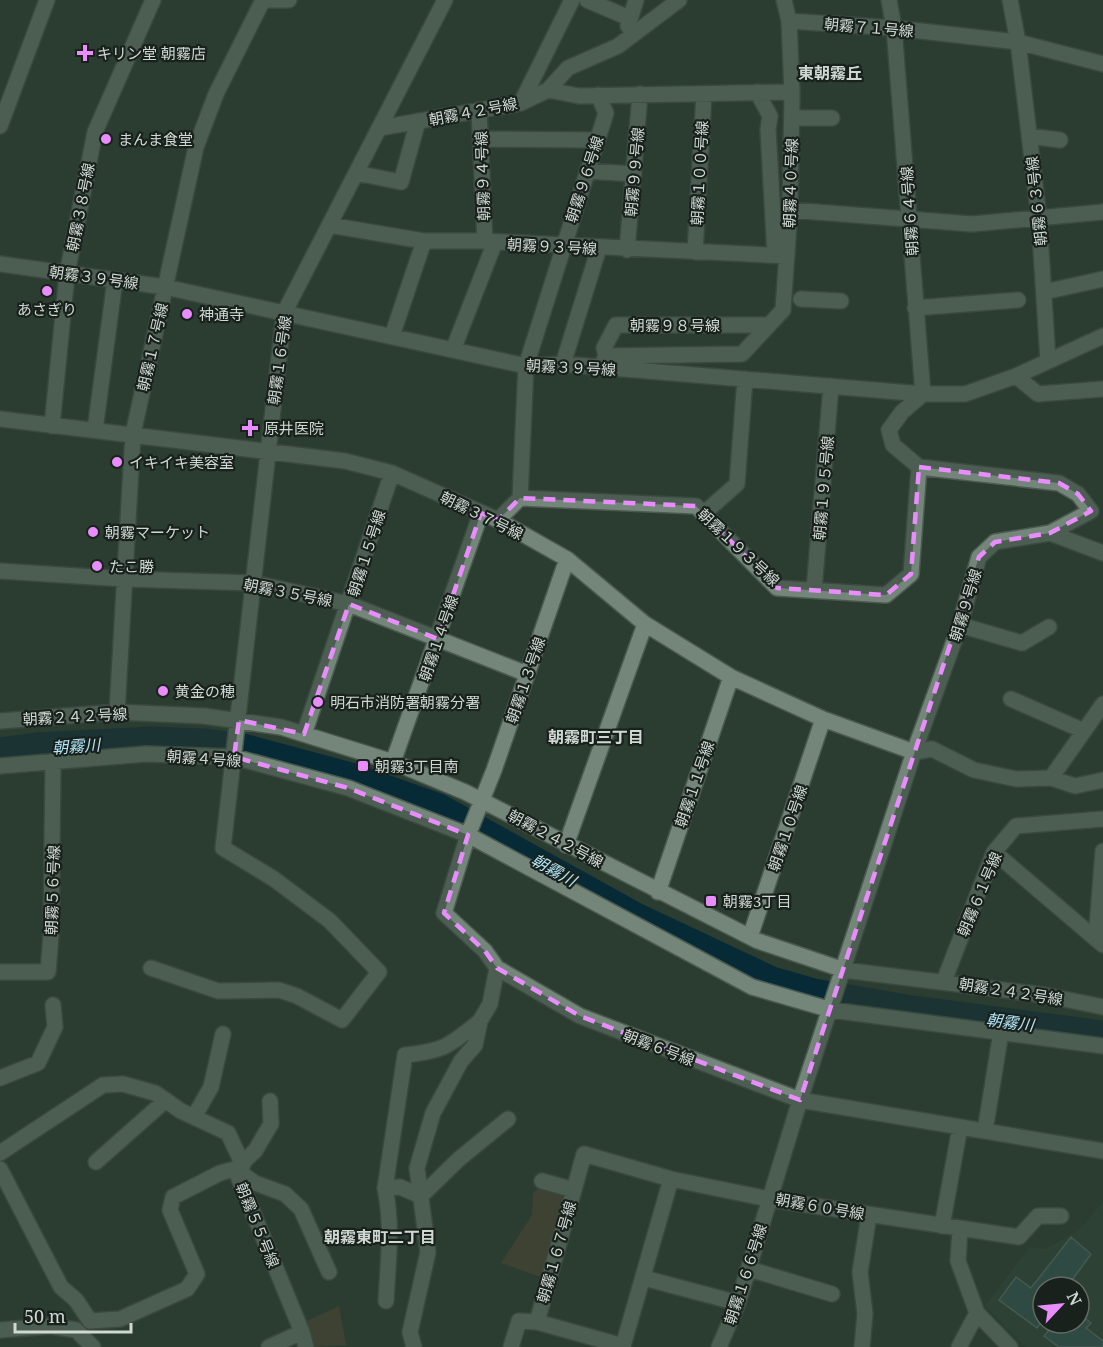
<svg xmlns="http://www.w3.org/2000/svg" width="1103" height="1347" viewBox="0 0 1103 1347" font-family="'Noto Serif','Noto Sans JP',serif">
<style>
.built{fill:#2f4738;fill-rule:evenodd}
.green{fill:#524b35}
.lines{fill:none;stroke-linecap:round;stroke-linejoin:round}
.river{stroke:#072b36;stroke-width:27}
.building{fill:#345b58;stroke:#627b79;stroke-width:1.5}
.minor-casing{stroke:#4b5a50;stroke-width:18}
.minor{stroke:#738679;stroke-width:15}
.marked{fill:none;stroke:#e98dfe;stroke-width:4.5;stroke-dasharray:12 8;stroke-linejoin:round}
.poi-dot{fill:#e98dfe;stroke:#19211c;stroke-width:2}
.labels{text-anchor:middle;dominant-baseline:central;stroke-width:4.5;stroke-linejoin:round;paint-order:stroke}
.street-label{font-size:15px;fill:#cfd9d2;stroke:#19211c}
.poi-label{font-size:15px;fill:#cfd9d2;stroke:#19211c;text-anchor:start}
.neighbourhood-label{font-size:16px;font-weight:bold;fill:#cfd9d2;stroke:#19211c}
.water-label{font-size:16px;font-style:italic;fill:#b1e5f8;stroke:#19211c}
</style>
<rect width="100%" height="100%" fill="#2b3c31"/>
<path class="built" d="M1103 1202V1347H1025L985 1306 1029 1247 1045 1249 1078 1231ZM1043 1287H1079V1323H1043Z"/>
<path class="green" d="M539 1188 564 1194 541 1277 501 1263 532 1215 533 1193Z
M339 1306 346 1345 315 1347 307 1321Z"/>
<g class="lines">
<path class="river" d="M0 751 36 746 151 740 204 742 243 747 351 776 439 807 638 917 772 980 814 992 912 1009 1103 1034"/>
</g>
<path class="building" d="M1071 1237 1091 1254 1067 1287H1043V1320L1037 1328 999 1300 1016 1277 1031 1288Z
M1079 1313 1091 1323 1086 1328 1103 1341V1347H1059L1044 1336 1055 1323H1079Z"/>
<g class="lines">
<defs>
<path id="minor" d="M262 0H289
M587 0 629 18
M784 0 789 21
M1010 0 1018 42 1103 64
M628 26 636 0
M548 90 579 96 792 92 790 210 783 310 742 354 606 356 601 368
M757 92 770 116 768 129 775 255
M792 92 789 21 894 28 1018 42 1039 218 1048 361
M521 103 572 0
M479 110 485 241
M792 118H832
M0 126 47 0
M380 128 521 103 548 90 568 68 618 46 679 0
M1029 136 1060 140
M481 139 596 140
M587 171 634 174
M356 173 401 182 418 121
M790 210 972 224 1103 212
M329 225 424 241H485L787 256
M627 250 640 94
M695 252 704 94
M0 264 165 287 526 366 563 364 923 394H965L1016 376 1103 336
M1044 292 1103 279
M801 299 841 301
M915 308 1018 300
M392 336 424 241
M453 350 495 242
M606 356 604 348 616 325H768
M563 364 599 248
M1016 376 1038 394 1103 389
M0 419 345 461 392 473 498 520 567 559 645 624 731 677 823 719 914 752 932 749 974 770 1016 779 1051 778 1103 704
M52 426 67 274 95 132 153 0
M95 430 115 280
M520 498 526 366 606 113 598 95
M703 514 737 484 745 379
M498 520 520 498 696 506 777 588 886 595 911 574 919 467
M1050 533 1103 553
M567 559 494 770 468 835 444 913 485 951 497 968 580 1016 800 1100 1103 1151
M0 571 125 579 254 583 349 604 527 674
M814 590 831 386
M960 625 1022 643 1049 627
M1011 699 1084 731
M117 712 133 434 196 147 216 94 263 0
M0 721 117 712 204 716 281 727 393 762 465 792 758 941 844 970 1044 995 1103 1007
M304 734 392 473
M393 762 481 513
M0 766 146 754 234 757 348 788 468 835 752 987 831 1010 1103 1046
M1051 778 1075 786 1103 780
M566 845 645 624
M994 852 1103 945
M658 892 731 677
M750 937 823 719
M1096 939 1103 851
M151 968 218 991 279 990 297 996 342 1020 379 972 330 921 274 879 223 848 284 313 445 0
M0 972H48L51 935 53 761
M944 981 994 852 1016 826 1103 819
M480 1021C450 1045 445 1051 405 1055L385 1188 400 1187 421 1196 459 1159 508 1119
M0 1078 38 1063 55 1027 53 1005
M270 1101 271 1124 255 1151 235 1169 255 1183 285 1194 301 1209 329 1272
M194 1117 211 1087 223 1034
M985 1131 1001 1032
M0 1153 103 1085 123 1084 155 1093 181 1111 228 1133 243 1165
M96 1162 166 1100
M0 1169 61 1287 76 1300 90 1321 120 1319 187 1289 197 1274 170 1210 173 1197 220 1173 235 1169 302 1332
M671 1179 623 1346 537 1322 584 1154 671 1179 769 1199 1019 1237 1038 1216H1061
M542 1181 574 1190
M385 1188C393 1227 388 1262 386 1301
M942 1226 960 1127
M960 1229 958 1261 977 1313 1010 1347
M749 1269 832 1294
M644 1278 738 1303
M0 1330 51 1326 76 1330 93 1347
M269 1347 302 1332 306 1347
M414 1347 410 1332 428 1252 417 1168 433 1113 461 1061 475 1045 480 1021 490 1004 497 968
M511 1347 519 1321 537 1322
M719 1347 738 1303 800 1100 914 752 960 625 979 557 995 542 1050 533 1091 511 1078 494 1059 483 919 467 893 445 889 430 902 412 923 394 894 28 889 0
M862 1347 865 1314 860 1272 869 1215
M959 1347 977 1313"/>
</defs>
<use href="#minor" class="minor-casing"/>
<use href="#minor" class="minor"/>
</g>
<path d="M0 0H1103V1347H0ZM919 467 1059 483 1078 494 1091 511 1050 533 995 542 979 557 800 1100 580 1016 497 968 485 951 444 913 468 835 348 788 234 757 239 720 304 734 349 604 438 639 481 513 498 520 520 498 696 506 777 588 886 595 911 574Z" fill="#2b3c31" fill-opacity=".55" fill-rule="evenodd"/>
<path class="marked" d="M919 467 1059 483 1078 494 1091 511 1050 533 995 542 979 557 800 1100 580 1016 497 968 485 951 444 913 468 835 348 788 234 757 239 720 304 734 349 604 438 639 481 513 498 520 520 498 696 506 777 588 886 595 911 574Z"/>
<g class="poi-dot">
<path d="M82 44h6v6h6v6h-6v6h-6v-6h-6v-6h6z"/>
<circle cx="106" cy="139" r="6"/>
<circle cx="47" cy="291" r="6"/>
<circle cx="187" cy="314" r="6"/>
<path d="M247 419h6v6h6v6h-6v6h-6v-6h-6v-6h6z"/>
<circle cx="117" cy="462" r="6"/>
<circle cx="93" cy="532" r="6"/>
<circle cx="97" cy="566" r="6"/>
<circle cx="163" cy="691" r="6"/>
<circle cx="318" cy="702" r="6"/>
<rect x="357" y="760" width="12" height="12" rx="3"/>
<rect x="705" y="895" width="12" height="12" rx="3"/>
</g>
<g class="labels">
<g class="street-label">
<text transform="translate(869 27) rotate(5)">朝霧７１号線</text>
<text transform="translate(473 111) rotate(-11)">朝霧４２号線</text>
<text transform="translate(634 172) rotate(-85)">朝霧９９号線</text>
<text transform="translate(699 173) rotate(-87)">朝霧１００号線</text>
<text transform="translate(482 176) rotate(-92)">朝霧９４号線</text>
<text transform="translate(584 179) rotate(-72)">朝霧９６号線</text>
<text transform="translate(790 183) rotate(-88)">朝霧４０号線</text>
<text transform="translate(1036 201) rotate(-96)">朝霧６３号線</text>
<text transform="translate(80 207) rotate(-79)">朝霧３８号線</text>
<text transform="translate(909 211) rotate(-94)">朝霧６４号線</text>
<text transform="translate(552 246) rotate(3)">朝霧９３号線</text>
<text transform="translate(94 277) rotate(8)">朝霧３９号線</text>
<text x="675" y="325">朝霧９８号線</text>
<text transform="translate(152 347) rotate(-77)">朝霧１７号線</text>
<text transform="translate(279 360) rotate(-82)">朝霧１６号線</text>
<text transform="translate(571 367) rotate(3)">朝霧３９号線</text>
<text transform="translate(823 488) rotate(-85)">朝霧１９５号線</text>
<text transform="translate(482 515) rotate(26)">朝霧３７号線</text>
<text transform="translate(739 547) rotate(43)">朝霧１９３号線</text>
<text transform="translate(366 553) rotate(-72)">朝霧１５号線</text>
<text transform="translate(288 592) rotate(11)">朝霧３５号線</text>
<text transform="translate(965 605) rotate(-73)">朝霧９号線</text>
<text transform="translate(438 638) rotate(-71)">朝霧１４号線</text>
<text transform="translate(525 680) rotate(-71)">朝霧１３号線</text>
<text transform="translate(75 716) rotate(-3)">朝霧２４２号線</text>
<text transform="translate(204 758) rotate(4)">朝霧４号線</text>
<text transform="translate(694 784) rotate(-71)">朝霧１１号線</text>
<text transform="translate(787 828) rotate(-71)">朝霧１０号線</text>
<text transform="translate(556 838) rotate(28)">朝霧２４２号線</text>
<text transform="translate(52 890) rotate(-88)">朝霧５６号線</text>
<text transform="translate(979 894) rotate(-67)">朝霧６１号線</text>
<text transform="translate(1011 991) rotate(9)">朝霧２４２号線</text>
<text transform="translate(659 1047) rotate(21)">朝霧６号線</text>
<text transform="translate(820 1206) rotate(10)">朝霧６０号線</text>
<text transform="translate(258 1225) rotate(68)">朝霧５５号線</text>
<text transform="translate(556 1252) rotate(-74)">朝霧１６７号線</text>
<text transform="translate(745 1274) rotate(-72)">朝霧１６６号線</text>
</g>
<g class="poi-label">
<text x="97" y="53">キリン堂 朝霧店</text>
<text x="118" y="139">まんま食堂</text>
<text x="47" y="309" text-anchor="middle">あさぎり</text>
<text x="199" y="314">神通寺</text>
<text x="264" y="428">原井医院</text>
<text x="129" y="462">イキイキ美容室</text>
<text x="105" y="532">朝霧マーケット</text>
<text x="109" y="566">たこ勝</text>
<text x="175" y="691">黄金の穂</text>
<text x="330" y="702">明石市消防署朝霧分署</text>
<text x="375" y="766">朝霧3丁目南</text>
<text x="723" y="901">朝霧3丁目</text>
</g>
<g class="neighbourhood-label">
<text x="830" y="73">東朝霧丘</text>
<text x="596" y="737">朝霧町三丁目</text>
<text x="380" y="1237">朝霧東町二丁目</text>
</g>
<g class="water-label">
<text transform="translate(76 746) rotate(-4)">朝霧川</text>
<text transform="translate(554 870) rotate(29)">朝霧川</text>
<text transform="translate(1010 1022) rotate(7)">朝霧川</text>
</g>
</g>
<g transform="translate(1061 1305) rotate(64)"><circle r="28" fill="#19211c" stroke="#626b65" stroke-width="1.5"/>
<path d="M0-4.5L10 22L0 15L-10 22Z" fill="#e98dfe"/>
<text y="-9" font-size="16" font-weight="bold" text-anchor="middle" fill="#cfd9d2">N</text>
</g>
<path d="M15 1323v9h116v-9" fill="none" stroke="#cfd9d2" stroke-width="3"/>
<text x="24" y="1323" font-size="18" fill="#cfd9d2" stroke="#19211c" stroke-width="4.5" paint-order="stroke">50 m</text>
</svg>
